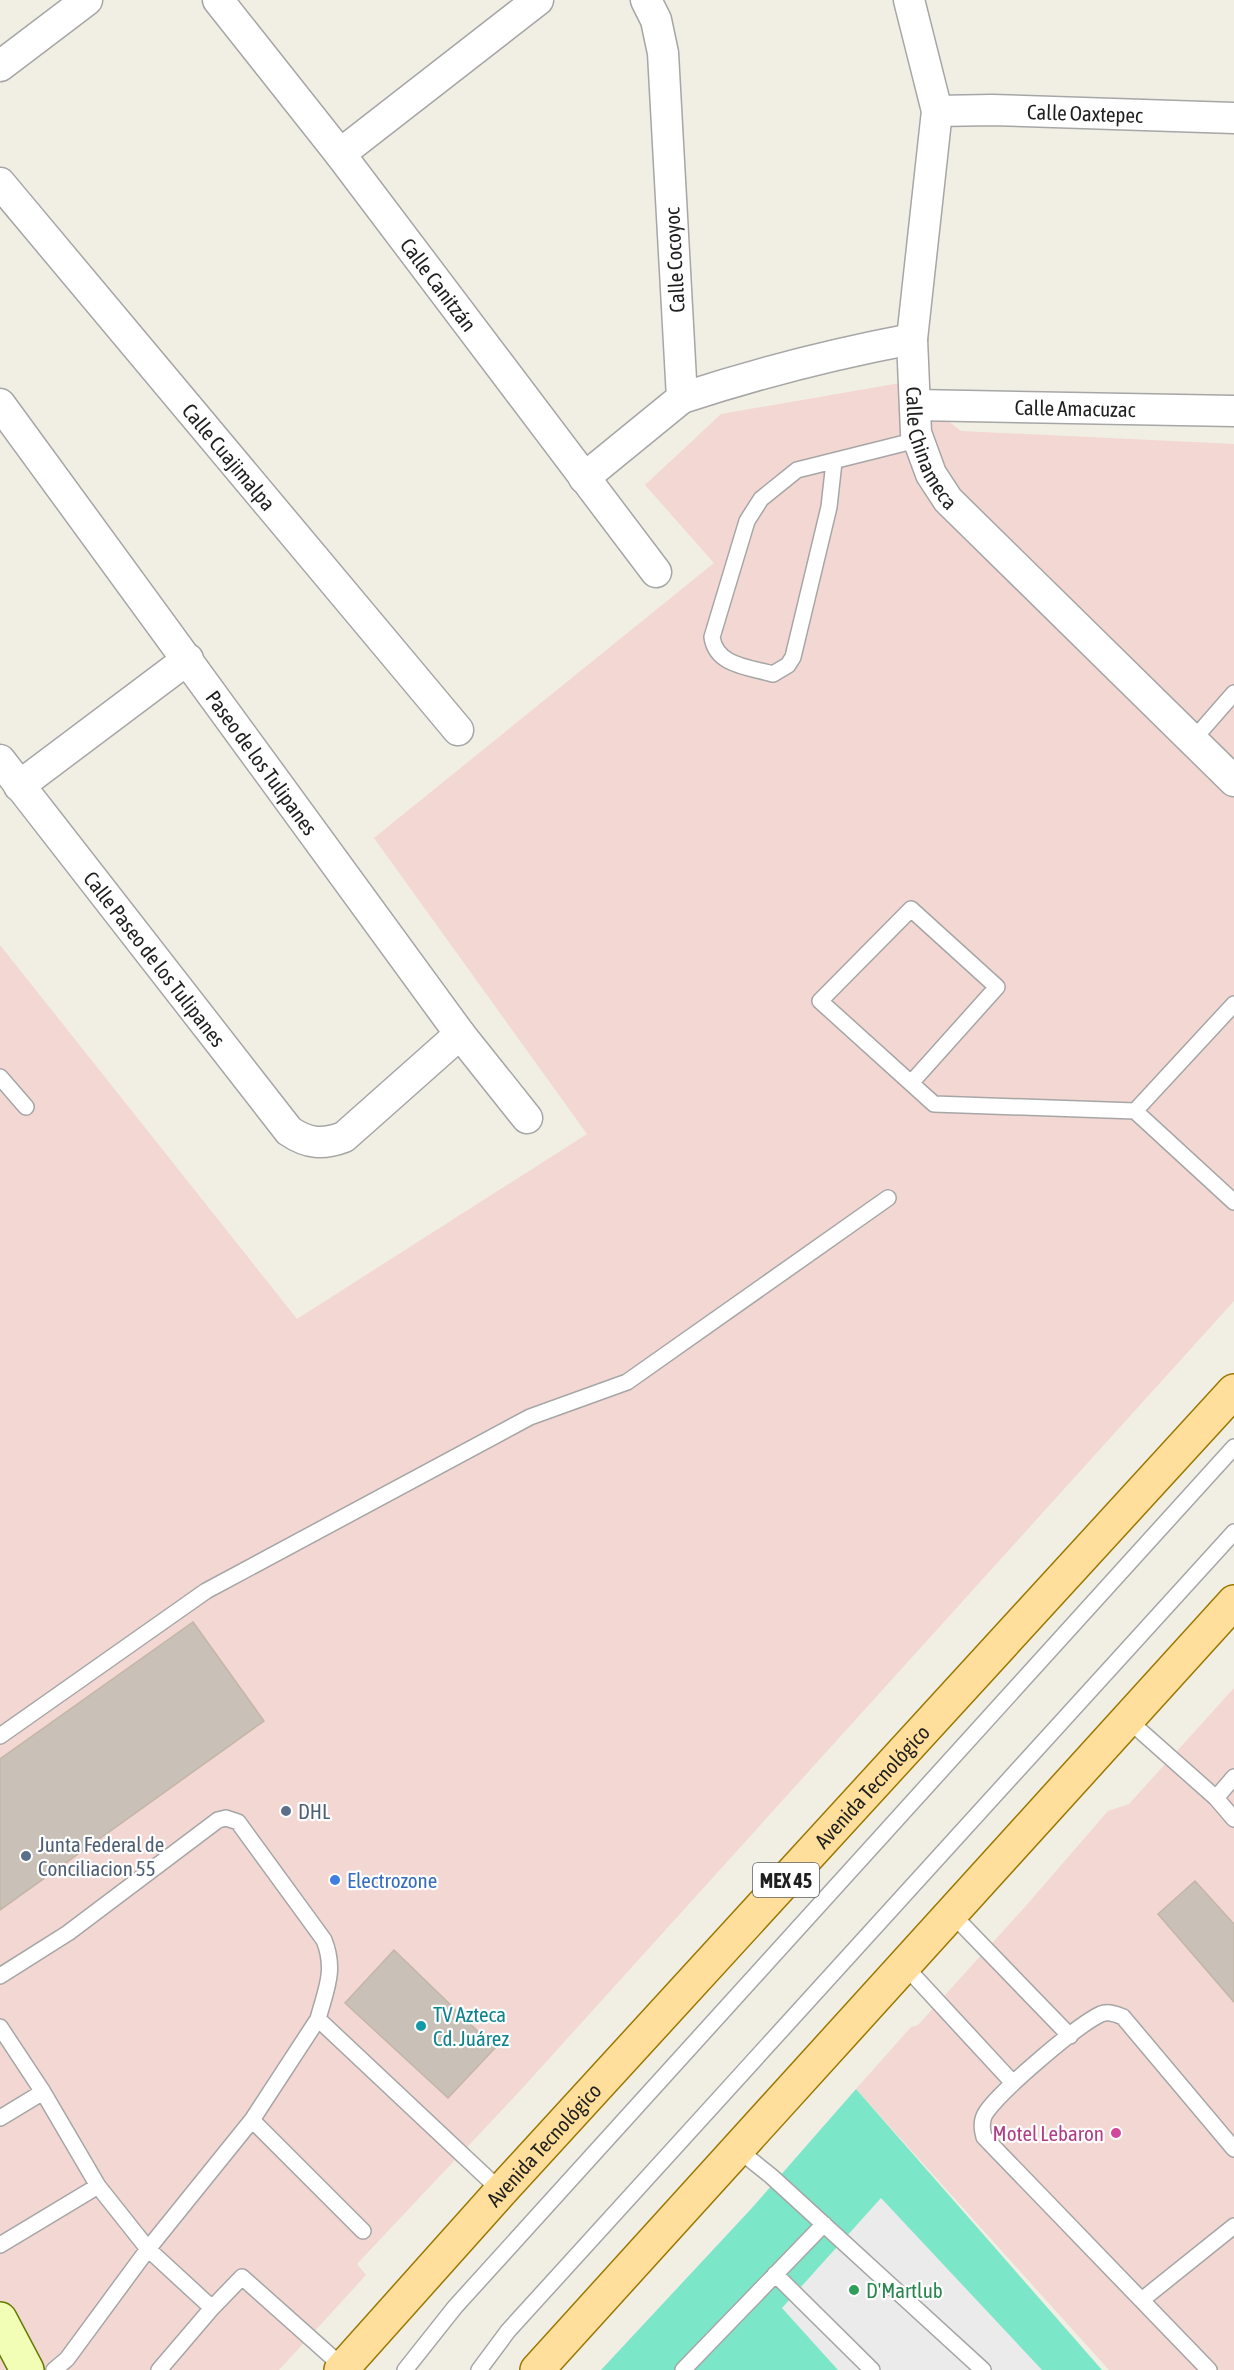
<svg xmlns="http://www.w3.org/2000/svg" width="1234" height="2370" viewBox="0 0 1234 2370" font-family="'Asap Condensed',sans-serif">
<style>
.commercial{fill:#f3d7d2}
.pitch{fill:#7ce6c9}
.parking{fill:#ebebeb}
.building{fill:#c9c1b7;stroke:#c3b6a6;stroke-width:1.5}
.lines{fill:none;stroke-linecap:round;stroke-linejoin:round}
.lane-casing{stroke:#a6a6a6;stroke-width:18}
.street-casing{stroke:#a6a6a6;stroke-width:33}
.secondary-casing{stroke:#617c00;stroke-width:36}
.primary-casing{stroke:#9a7800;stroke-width:36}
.lane{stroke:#fff;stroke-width:15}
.street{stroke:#fff;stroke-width:30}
.secondary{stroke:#f2feb5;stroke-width:33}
.primary{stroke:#ffdf9b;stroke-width:33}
.service-dot{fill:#5c6f8a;stroke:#fff;stroke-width:2}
.shop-dot{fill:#3f7fe0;stroke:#fff;stroke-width:2}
.culture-dot{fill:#0f9aa8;stroke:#fff;stroke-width:2}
.hotel-dot{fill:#d1479c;stroke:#fff;stroke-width:2}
.leisure-dot{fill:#2e9e5b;stroke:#fff;stroke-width:2}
.labels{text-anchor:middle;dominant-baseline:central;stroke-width:4.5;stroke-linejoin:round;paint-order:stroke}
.shield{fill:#fff;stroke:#626262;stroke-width:1.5}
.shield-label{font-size:20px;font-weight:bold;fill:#1f1f1f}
.street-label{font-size:21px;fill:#1f1f1f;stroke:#fff}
.service-label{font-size:21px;fill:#4e5e75;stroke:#fff;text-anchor:start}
.shop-label{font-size:21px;fill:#366cbe;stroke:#fff;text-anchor:start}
.culture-label{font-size:21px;fill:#0d838f;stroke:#fff;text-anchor:start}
.hotel-label{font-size:21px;fill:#b23c85;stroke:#fff;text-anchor:end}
.leisure-label{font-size:21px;fill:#27864d;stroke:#fff;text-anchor:start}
</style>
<rect width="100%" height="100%" fill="#f1eee4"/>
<path class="commercial" d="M900 383 961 431 1234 444V1301L518 2093 357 2264 366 2275 279 2370H0V945L297 1319 587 1134 374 838 714 563 645 485 721 414Z
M1234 1688V2370H1109L856 2089 911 2027 918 2025 1024 1908 1108 1811 1129 1804Z"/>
<path class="pitch" d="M856 2089 1102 2370H601L751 2209Z"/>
<path class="parking" d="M881 2198 1042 2370H838L782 2308Z"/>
<path class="building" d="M193 1622 264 1721 0 1910V1759Z
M1195 1881 1234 1924V2002L1158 1914Z
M394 1950 495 2048 448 2098 345 2003Z"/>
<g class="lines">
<defs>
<path id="lane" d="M834 462 829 507 793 657 788 665 773 674C749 667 716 666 712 637L747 521 761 499 797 470 917 440
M1192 741 1234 693
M0 1077 26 1107
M911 1083 997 987 911 909 820 1001 934 1104 1135 1111 1234 1004
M1135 1111 1234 1202
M1127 1719 1216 1798 1234 1819
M0 1736 206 1591 530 1417 627 1382 888 1198
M1216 1798 1234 1777
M951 1913 1070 2036
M904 1965 1013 2083
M0 1976 68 1933 218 1820 226 1818 238 1822 324 1940C336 1970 326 1989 318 2019L501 2191
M0 2027 43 2092 98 2186 148 2249 212 2308
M0 2118 43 2092
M252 2120 363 2231
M736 2148 771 2176 983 2370
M0 2245 98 2186
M775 2274 872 2370
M1143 2299 1234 2226
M54 2370 67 2359 148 2249 252 2120 318 2019
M159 2370 212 2308 242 2277 343 2367
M405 2370 455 2307 1234 1447
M479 2370 508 2331 1234 1532
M683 2370 824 2224
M1209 2370 984 2137C981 2127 981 2119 987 2111 1003 2089 1077 2025 1101 2014 1108 2011 1116 2014 1123 2017L1234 2149"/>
<g id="street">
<path id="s1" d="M218 0 340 154 656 572"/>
<path id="s2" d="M909 0 937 111 912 339 916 433 931 474 948 500 1234 781"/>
<path d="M0 66 87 0"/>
<path id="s3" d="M937 111 992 110 1234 118"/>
<path d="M340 154 538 0"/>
<path id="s4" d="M0 183 458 730"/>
<path d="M682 398C758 373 833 354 912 339"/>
<path id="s5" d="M0 404 460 1034 527 1118"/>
<path id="s6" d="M916 405 1234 411"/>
<path d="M584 478 682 398 663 53 656 20 646 0"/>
<path id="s7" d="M0 760 289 1131C308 1144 323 1145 344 1137L460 1034"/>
<path d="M19 786 188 659"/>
</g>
<path id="secondary" d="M0 2319 27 2370"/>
<g id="primary">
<path id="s8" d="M341 2370 501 2191 1234 1391"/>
<path d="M537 2370 1234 1602"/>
</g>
</defs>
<use href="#lane" class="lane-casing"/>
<use href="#street" class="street-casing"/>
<use href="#secondary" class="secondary-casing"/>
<use href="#primary" class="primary-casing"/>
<use href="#lane" class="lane"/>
<use href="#street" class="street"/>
<use href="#secondary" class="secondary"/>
<use href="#primary" class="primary"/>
</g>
<g class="service-dot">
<circle cx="286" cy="1811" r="6"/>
<circle cx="26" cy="1856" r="6"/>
</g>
<circle class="shop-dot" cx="335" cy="1880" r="6"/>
<circle class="culture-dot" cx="421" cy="2026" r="6"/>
<circle class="hotel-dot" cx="1116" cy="2133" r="6"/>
<circle class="leisure-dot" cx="854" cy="2290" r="6"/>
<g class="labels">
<rect class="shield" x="753" y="1863" width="66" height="34" rx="4.5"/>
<g class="shield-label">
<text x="786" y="1880">MEX 45</text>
</g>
<g class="street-label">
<text stroke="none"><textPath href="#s3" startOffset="148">Calle Oaxtepec</textPath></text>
<text transform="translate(674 260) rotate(-93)">Calle Cocoyoc</text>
<text stroke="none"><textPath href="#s1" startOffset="360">Calle Canitzán</textPath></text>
<text stroke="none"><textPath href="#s6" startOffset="159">Calle Amacuzac</textPath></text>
<text stroke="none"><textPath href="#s2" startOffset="456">Calle Chinameca</textPath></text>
<text stroke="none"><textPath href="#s4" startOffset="357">Calle Cuajimalpa</textPath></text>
<text stroke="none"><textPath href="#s5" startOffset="444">Paseo de los Tulipanes</textPath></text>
<text stroke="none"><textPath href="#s7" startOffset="252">Calle Paseo de los Tulipanes</textPath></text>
<text stroke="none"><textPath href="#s8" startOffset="789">Avenida Tecnológico</textPath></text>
<text stroke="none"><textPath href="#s8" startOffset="303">Avenida Tecnológico</textPath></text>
</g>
<g class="service-label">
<text x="298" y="1811">DHL</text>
<text x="38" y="1844">Junta Federal de<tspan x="38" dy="24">Conciliacion 55</tspan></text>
</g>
<g class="shop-label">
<text x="347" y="1880">Electrozone</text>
</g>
<g class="culture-label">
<text x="433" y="2014">TV Azteca<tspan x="433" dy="24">Cd. Juárez</tspan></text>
</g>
<g class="hotel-label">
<text x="1104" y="2133">Motel Lebaron</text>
</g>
<g class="leisure-label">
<text x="866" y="2290">D'Martlub</text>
</g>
</g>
</svg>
